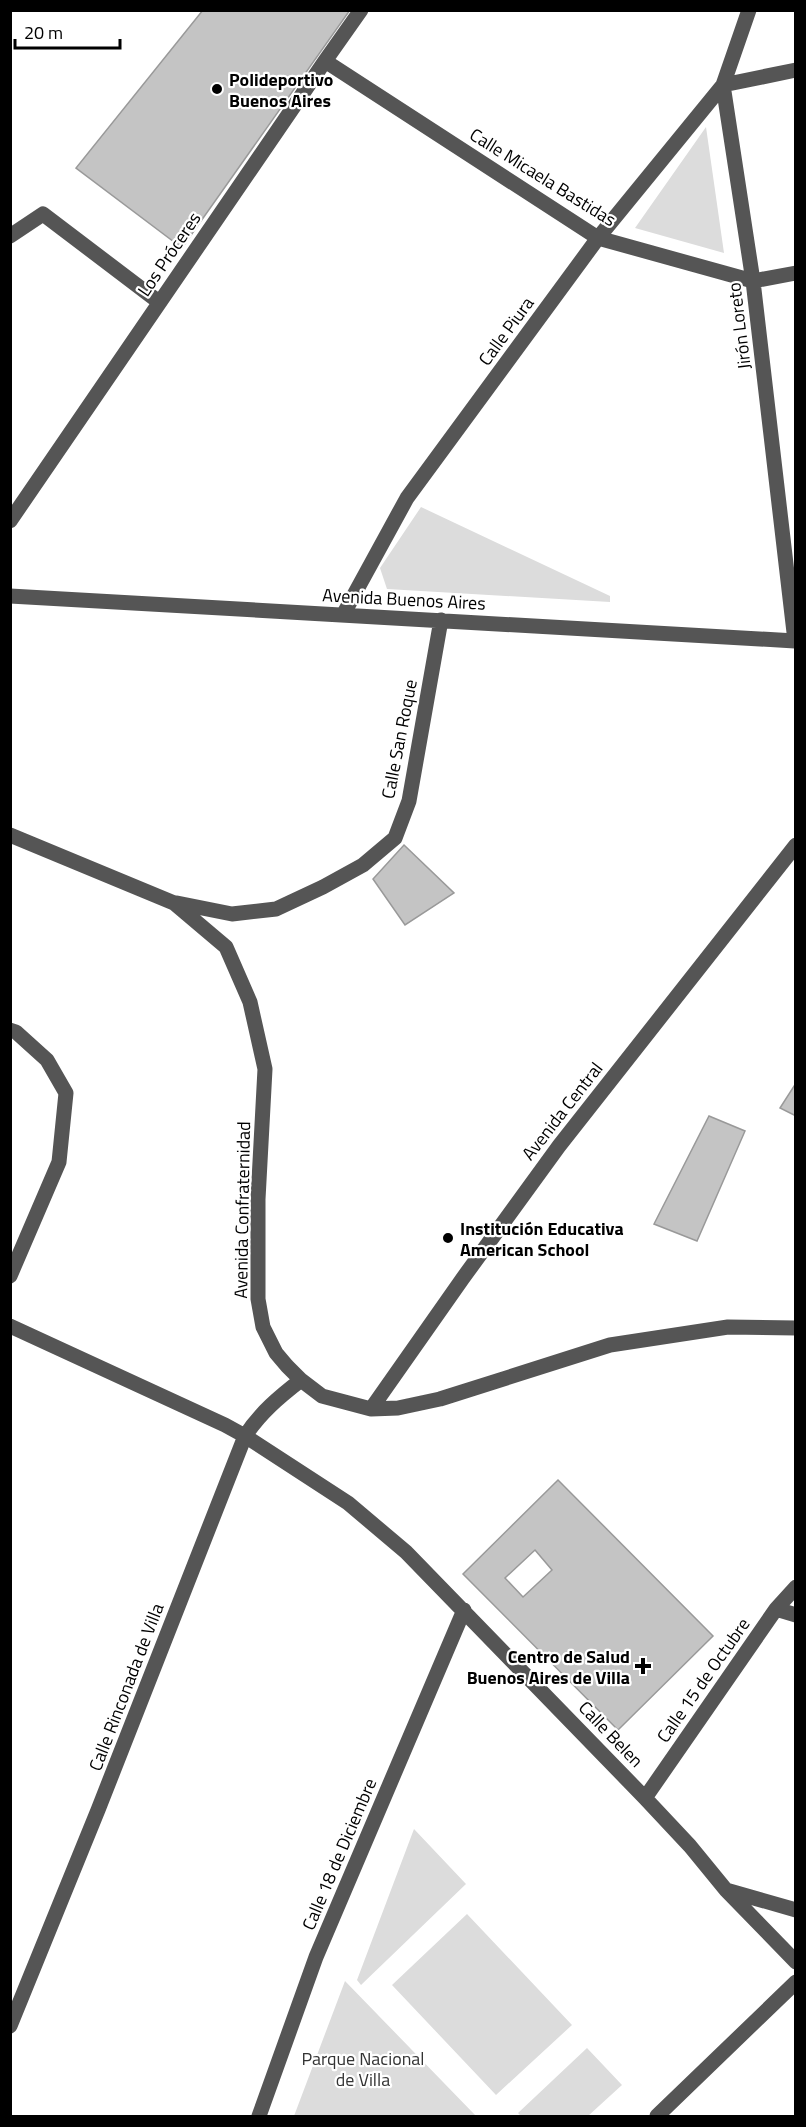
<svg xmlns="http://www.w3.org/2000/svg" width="806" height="2127" viewBox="0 0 806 2127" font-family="'Titillium Web',sans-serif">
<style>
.green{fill:#dcdcdc}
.building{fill:#c4c4c4;stroke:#999;stroke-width:1.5;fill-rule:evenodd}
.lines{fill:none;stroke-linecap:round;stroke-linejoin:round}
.minor{stroke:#555;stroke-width:15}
.poi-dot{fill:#000;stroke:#fff;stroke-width:2}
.labels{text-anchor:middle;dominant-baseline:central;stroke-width:4.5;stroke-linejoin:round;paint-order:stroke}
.poi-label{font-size:18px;font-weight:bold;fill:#000;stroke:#fff;text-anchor:start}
.street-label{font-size:18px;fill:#000;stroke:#fff}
.park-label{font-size:18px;fill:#333;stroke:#fff}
</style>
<rect width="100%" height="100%" fill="#fff"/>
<path class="green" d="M706 127 724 253 635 228Z
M421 507 610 596V602L387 589 380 568Z
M414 1829 466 1884 361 1985 357 1980Z
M467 1914 572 2025 496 2095 392 1985Z
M345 1981 476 2116H294Z
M587 2048 622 2085 588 2116H521L518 2113Z"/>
<path class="building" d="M203 10H350L182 248 76 168Z
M404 845 454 893 405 925 373 879Z
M796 1083V1116L780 1108Z
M709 1116 745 1131 697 1241 654 1224Z
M558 1480 713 1636 618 1730 463 1574ZM535 1550 552 1570 523 1597 505 1578Z"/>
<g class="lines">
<path class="minor" d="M325 61 598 238 753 281 796 273
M10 236 43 214 159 302
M10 521 325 61 361 10
M10 596 795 641 753 281 723 85 749 10
M343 615 407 498 598 238 723 85 796 70
M10 835 174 903 226 947 250 1002 265 1069 258 1199V1299L263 1327 276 1353 287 1366 301 1380 322 1396 371 1409 398 1408 440 1399 610 1345 728 1327 796 1328
M177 903 232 914 276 909 323 887 363 865 395 838 409 801 441 620
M10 1030 16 1032 47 1060 66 1093 59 1162 10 1276
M10 1326 225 1425 245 1436 348 1503 406 1552 645 1798 690 1846 726 1890 796 1962
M371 1409 463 1278 559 1146 796 845
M776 1609 796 1615
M645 1798 776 1609 796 1587
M726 1890 796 1910
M10 2026 98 1810 245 1436C260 1413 279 1397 301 1380
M259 2116 316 1957 464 1610
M657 2116 796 1982"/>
</g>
<g class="poi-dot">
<circle cx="217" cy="89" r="6"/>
<circle cx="448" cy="1238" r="6"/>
<path d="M640 1657h6v6h6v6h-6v6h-6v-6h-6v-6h6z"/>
</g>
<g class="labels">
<g class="poi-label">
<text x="229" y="79">Polideportivo<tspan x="229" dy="21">Buenos Aires</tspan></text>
<text x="460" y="1228">Institución Educativa<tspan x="460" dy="21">American School</tspan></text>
<text x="630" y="1656" text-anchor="end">Centro de Salud<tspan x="630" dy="21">Buenos Aires de Villa</tspan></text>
</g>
<g class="street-label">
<text transform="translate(543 177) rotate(32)">Calle Micaela Bastidas</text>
<text transform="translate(169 254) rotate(-56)">Los Próceres</text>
<text transform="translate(739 326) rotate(-97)">Jirón Loreto</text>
<text transform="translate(506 331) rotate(-54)">Calle Piura</text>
<text transform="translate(404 599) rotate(3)">Avenida Buenos Aires</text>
<text transform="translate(399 739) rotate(-79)">Calle San Roque</text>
<text transform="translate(562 1111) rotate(-52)">Avenida Central</text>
<text transform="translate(242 1210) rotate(-89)">Avenida Confraternidad</text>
<text transform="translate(703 1680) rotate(-55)">Calle 15 de Octubre</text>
<text transform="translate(126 1687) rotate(-69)">Calle Rinconada de Villa</text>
<text transform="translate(611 1734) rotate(46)">Calle Belen</text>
<text transform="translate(339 1854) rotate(-67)">Calle 18 de Diciembre</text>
</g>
<g class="park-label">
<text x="363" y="2058">Parque Nacional<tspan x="363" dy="21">de Villa</tspan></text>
</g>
</g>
<rect width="806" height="2127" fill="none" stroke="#000000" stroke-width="24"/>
<path d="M15 39v9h105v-9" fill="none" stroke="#000000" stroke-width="3"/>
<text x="24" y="39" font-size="18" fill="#000000" stroke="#ffffff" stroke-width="4.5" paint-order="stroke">20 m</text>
</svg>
